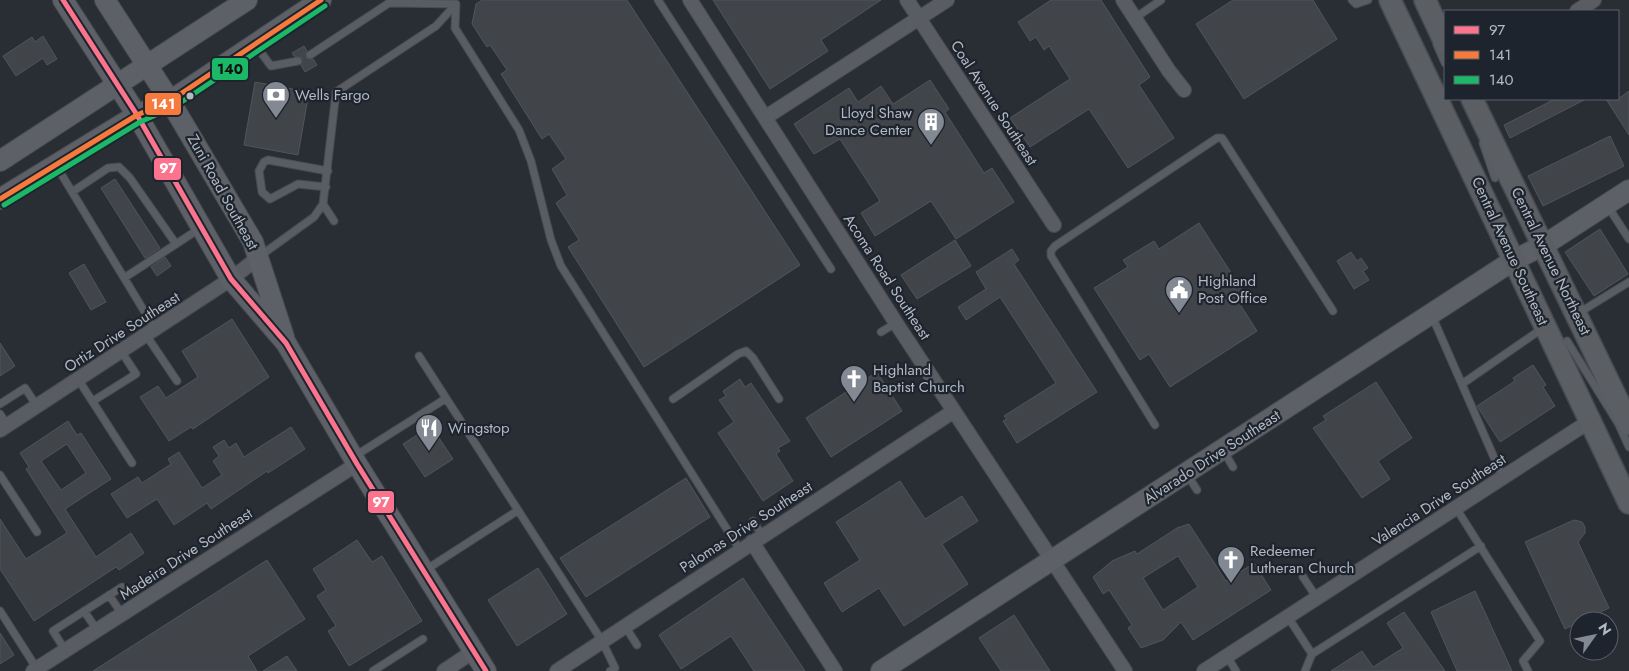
<svg xmlns="http://www.w3.org/2000/svg" width="1629" height="671" viewBox="0 0 1629 671" font-family="Jost,sans-serif">
<style>
.building{fill:#41454a;stroke:#51555b;fill-rule:evenodd}
.lines{fill:none;stroke-linecap:round;stroke-linejoin:round}
.lane-casing{stroke:#464a4f;stroke-width:9}
.street-casing{stroke:#464a4f;stroke-width:16}
.secondary-casing{stroke:#464a4f;stroke-width:22}
.primary-casing{stroke:#464a51;stroke-width:24}
.lane{stroke:#595c62;stroke-width:7}
.street{stroke:#595c62;stroke-width:14}
.secondary{stroke:#5d6066;stroke-width:20}
.primary{stroke:#5b5f63;stroke-width:21}
.bus-1-casing{stroke:#1e242d;stroke-width:9}
.bus-2-casing{stroke:#1e242d;stroke-width:9}
.bus-3-casing{stroke:#1e242d;stroke-width:9}
.bus-1{stroke:#fc738d;stroke-width:5}
.bus-2{stroke:#f6793e;stroke-width:5}
.bus-3{stroke:#1ab867;stroke-width:5}
.bus-dot{fill:#b4bac4;stroke:#1e242d;stroke-width:2}
.labels{text-anchor:middle;dominant-baseline:central;stroke-width:4.5;stroke-linejoin:round;paint-order:stroke}
.poi-label{font-size:15px;fill:#b4bac4;stroke:#1e242d;text-anchor:start}
.street-label{font-size:15px;fill:#b4bac4;stroke:#1e242d}
.line-badge{stroke:#1e242d;stroke-width:2}
.badge-label{font-size:14px;text-anchor:middle;font-weight:bold;fill:#fff}
.pale-badge-label{font-size:14px;text-anchor:middle;font-weight:bold;fill:#111}
</style>
<rect width="100%" height="100%" fill="#292e34"/>
<path class="building" d="M482 0H627L800 265 644 367 568 247 579 240 556 203 567 195 552 169 566 159 549 134 542 139 501 74 507 70 490 45 487 47 472 24 476 4Z
M713 0H881L821 40 828 51 770 89Z
M1051 0H1101L1150 77 1139 85 1174 138 1128 168 1089 109 1030 147 1010 118 1070 79 1049 46 1044 50 1036 37 1030 41 1018 22Z
M1233 0H1313L1337 39 1244 99 1196 24Z
M43 36 57 59 47 65 43 58 16 76 3 56 32 37 35 42Z
M304 46 307 51 306 58 313 59 317 65 305 72 301 65 302 58 294 56 292 53Z
M930 80 949 109 945 112 984 173 992 168 1014 202 956 239 931 201 875 236 861 213 880 201 840 139 814 154 794 124 849 88 858 102 881 86 893 104Z
M255 82 309 92 298 155 244 145Z
M1629 91V135L1606 99H1618Z
M1555 99H1586L1510 138 1504 125Z
M1610 136 1624 166 1543 206 1528 176Z
M115 179 160 248 145 258 101 188Z
M1199 223 1244 293 1236 298 1257 331 1170 387 1149 354 1140 360 1094 288 1128 267 1123 260 1154 241 1159 249Z
M1600 229 1628 274 1594 296 1565 252Z
M955 240 971 266 917 299 901 275Z
M1012 249 1019 260 1014 264 1097 392 1017 443 1003 421 1007 419 1004 416 1056 383 1000 297 966 320 958 307 986 289 976 272Z
M1351 252 1357 261 1361 258 1368 268 1363 271 1369 280 1354 289 1337 261Z
M165 257 171 266 157 276 151 267Z
M84 264 106 302 91 310 69 273Z
M232 319 269 377 193 429 191 427 169 441 140 397 158 386 166 398 198 377 182 351Z
M0 343 15 366 0 376Z
M1533 365 1546 385 1543 387 1555 406 1500 442 1477 406 1515 381 1513 378Z
M877 372 902 411 831 457 806 418Z
M740 379 745 387 751 383 790 441 778 448 780 451 776 454 793 481 763 501 718 433 734 422 719 400 726 396 723 391Z
M1376 382 1412 438 1378 461 1390 479 1362 498 1313 428 1326 420 1323 416Z
M68 421 77 435 81 433 111 479 65 509 96 557 131 533 144 553 119 570 116 567 34 621 0 569V519L26 559 67 533 26 469 29 467 20 453ZM67 444 86 473 61 490 41 461Z
M431 426 453 459 425 477 403 444Z
M291 427 305 449 268 473 267 471 211 509 207 503 174 525 157 499 127 518 111 494 138 477 142 483 171 464 168 459 179 452 202 488 222 475 213 461 219 456 213 447 224 440 229 448 236 443 244 457Z
M686 478 710 517 586 597 560 558Z
M900 481 925 519 962 496 978 521 942 544 968 584 904 626 879 588 842 612 824 583 860 560 836 522Z
M1574 520 1582 522 1585 527V533L1578 542 1609 608 1565 629 1525 542Z
M1189 524 1226 581 1254 563 1271 590 1193 640 1181 622 1163 640 1141 648 1128 628 1132 625 1109 590 1103 594 1093 577 1112 561 1135 551 1137 554 1177 528ZM1178 556 1198 587 1163 610 1143 578Z
M357 540 372 562 382 556 422 621 349 666 328 631 336 626 317 596 326 590 313 569Z
M267 560 305 619 248 656 257 671H93Z
M538 568 567 614 517 646 488 600Z
M743 578 805 671H754L731 636 681 669 659 635Z
M1475 591 1512 671H1457L1431 612Z
M1404 612 1445 671H1331L1362 651 1373 667 1403 648 1387 623Z
M1014 615 1050 671H1001L979 638Z
M0 633 14 655 0 664Z
M287 656 297 671H263Z"/>
<g class="lines">
<defs>
<path id="lane" d="M658 0 831 269
M1352 0 1356 4 1368 0
M1135 18 1161 0
M1437 45 1445 63
M256 46 271 66 298 61
M310 55 389 3 456 4
M1483 143 1495 178
M57 167 155 329
M326 187 298 184 270 199 262 192 259 171 264 162 268 160 328 171
M72 192 108 168 119 167 130 178 176 244
M323 204 334 221
M1607 205 1629 239
M260 256 314 217 323 204 336 92 436 26 456 4 455 28 519 130 531 161 551 240 561 266 740 550
M124 278 199 229
M1577 314 1629 282
M1432 316 1503 478
M881 332 896 323
M146 335 177 381
M1567 341 1618 423 1629 447
M419 356 602 641 615 668 610 671
M78 379 132 463
M1462 384 1543 328
M673 399 738 354 746 351 753 358 779 399
M93 401 136 374 121 351
M0 404 25 388 37 406
M0 414 7 425
M1155 425 1051 256V251L1055 246 1217 138H1222L1333 311
M1223 450 1233 467
M355 456 445 399
M1187 474 1197 490
M0 475 37 532
M1456 508 1540 641 1523 661 1528 671
M753 521 762 535
M424 571 517 511
M1303 577 1317 598
M109 595 122 614
M0 611 37 669
M84 611 97 630
M1288 617 1312 654 1305 671
M625 626 637 645
M65 650 53 631 122 587
M1312 654 1481 546
M1227 656 1236 671
M373 671 423 639"/>
<path id="street" d="M690 0 896 323 1125 671
M907 0 1054 225
M1123 0 1169 71 1184 90
M1577 11 1594 0
M766 117 947 0
M0 430 231 279 259 257
M752 542 835 671
M33 671 357 464
M444 671 474 651
M557 671 954 411
M1204 671 1590 421"/>
<path id="secondary" d="M63 0 137 115 231 279 286 343 357 464 486 671
M105 0 170 101 253 242 284 337
M0 161 247 0
M0 199 137 115 170 101 321 0
M881 671 1514 260 1544 245 1629 190"/>
<path id="primary" d="M1390 0 1629 503
M1425 0 1445 43
M1472 99 1629 424"/>
</defs>
<use href="#lane" class="lane-casing"/>
<use href="#street" class="street-casing"/>
<use href="#secondary" class="secondary-casing"/>
<use href="#primary" class="primary-casing"/>
<use href="#lane" class="lane"/>
<use href="#street" class="street"/>
<use href="#secondary" class="secondary"/>
<use href="#primary" class="primary"/>
<defs>
<path id="bus-1" d="M63 0 137 115 231 279 286 343 357 464 486 671"/>
<path id="bus-2" d="M0 199 137 115 170 101 321 0"/>
<path id="bus-3" d="M4 205 140 122 174 107 325 6"/>
</defs>
<use href="#bus-1" class="bus-1-casing"/>
<use href="#bus-2" class="bus-2-casing"/>
<use href="#bus-3" class="bus-3-casing"/>
<use href="#bus-1" class="bus-1"/>
<use href="#bus-2" class="bus-2"/>
<use href="#bus-3" class="bus-3"/>
</g>
<defs>
<symbol id="bank-pin" viewBox="-11 -11 22 30"><path d="M0 17L-7.5 6A9.5 9.5 0 1 1 7.5 6Z" fill="#838992" stroke="#1e242d"/><path d="M-6-4H6V4H-6ZM0-2.3a2.3 2.3 0 1 0 0 4.6a2.3 2.3 0 1 0 0-4.6Z" fill="#fff"/></symbol>
<symbol id="building-pin" viewBox="-11 -11 22 30"><path d="M0 17L-7.5 6A9.5 9.5 0 1 1 7.5 6Z" fill="#838992" stroke="#1e242d"/><path d="M-4-6H4V6H1V3H-1V6H-4ZM-2.5-4.3h1.7v1.8h-1.7ZM.8-4.3h1.7v1.8H.8ZM-2.5-1h1.7V.8h-1.7ZM.8-1h1.7V.8H.8Z" fill="#fff"/></symbol>
<symbol id="civic-pin" viewBox="-11 -11 22 30"><path d="M0 17L-7.5 6A9.5 9.5 0 1 1 7.5 6Z" fill="#838992" stroke="#1e242d"/><path d="M-.6-6.5H3V-4.5H.6V-3L4-1V1h2V6H-6V1h2V-1L-.6-3ZM-1.2 2.5V6h2.4V2.5Z" fill="#fff"/></symbol>
<symbol id="church-pin" viewBox="-11 -11 22 30"><path d="M0 17L-7.5 6A9.5 9.5 0 1 1 7.5 6Z" fill="#838992" stroke="#1e242d"/><path d="M-1.2-6h2.4v3.5h3.3v2.4h-3.3V6h-2.4V-.1h-3.3v-2.4h3.3Z" fill="#fff"/></symbol>
<symbol id="restaurant-pin" viewBox="-11 -11 22 30"><path d="M0 17L-7.5 6A9.5 9.5 0 1 1 7.5 6Z" fill="#838992" stroke="#1e242d"/><path d="M-5-6h1v4h1v-4h1v4h1v-4h1v5L-1.5 .5V6h-2V.5L-5-1ZM5-6V6H3V1.5H1.5Q1.5-4 5-6Z" fill="#fff"/></symbol>
</defs>
<g fill-rule="evenodd">
<use href="#bank-pin" x="260" y="79" width="32" height="43"/>
<use href="#building-pin" x="915" y="106" width="32" height="43"/>
<use href="#civic-pin" x="1163" y="274" width="32" height="43"/>
<use href="#church-pin" x="838" y="363" width="32" height="43"/>
<use href="#restaurant-pin" x="413" y="412" width="32" height="43"/>
<use href="#church-pin" x="1215" y="544" width="32" height="43"/>
</g>
<circle class="bus-dot" cx="190" cy="96" r="4.5"/>
<g class="labels">
<g class="poi-label">
<text x="295" y="95">Wells Fargo</text>
<text x="912" y="113" text-anchor="end">Lloyd Shaw<tspan x="912" dy="17">Dance Center</tspan></text>
<text x="1198" y="281">Highland<tspan x="1198" dy="17">Post Office</tspan></text>
<text x="873" y="370">Highland<tspan x="873" dy="17">Baptist Church</tspan></text>
<text x="448" y="428">Wingstop</text>
<text x="1250" y="551">Redeemer<tspan x="1250" dy="17">Lutheran Church</tspan></text>
</g>
<g class="street-label">
<text transform="translate(994 103) rotate(57)">Coal Avenue Southeast</text>
<text transform="translate(223 192) rotate(61)">Zuni Road Southeast</text>
<text transform="translate(1510 251) rotate(65)">Central Avenue Southeast</text>
<text transform="translate(1551 261) rotate(64)">Central Avenue Northeast</text>
<text transform="translate(887 277) rotate(57)">Acoma Road Southeast</text>
<text transform="translate(122 332) rotate(-33)">Ortiz Drive Southeast</text>
<text transform="translate(1212 457) rotate(-33)">Alvarado Drive Southeast</text>
<text transform="translate(1439 500) rotate(-33)">Valencia Drive Southeast</text>
<text transform="translate(746 527) rotate(-33)">Palomas Drive Southeast</text>
<text transform="translate(186 554) rotate(-33)">Madeira Drive Southeast</text>
</g>
</g>
<g class="line-badge">
<rect x="211" y="57" width="38" height="24" rx="5" fill="#1ab867"/>
<rect x="144" y="92" width="38" height="24" rx="5" fill="#f6793e"/>
<rect x="153" y="157" width="29" height="24" rx="5" fill="#fc738d"/>
<rect x="367" y="490" width="28" height="24" rx="5" fill="#fc738d"/>
</g>
<g class="badge-label">
<text x="163" y="109">141</text>
<text x="168" y="173">97</text>
<text x="381" y="507">97</text>
</g>
<g class="pale-badge-label">
<text x="230" y="74">140</text>
</g>
<rect x="1444" y="10" width="175" height="90" fill="#1e242d" stroke="#5a6069"/>
<rect x="1454" y="26" width="25" height="8" fill="#fc738d" stroke="#5a6069"/>
<text x="1489" y="35" font-size="15" fill="#b4bac4">97</text>
<rect x="1454" y="51" width="25" height="8" fill="#f6793e" stroke="#5a6069"/>
<text x="1489" y="60" font-size="15" fill="#b4bac4">141</text>
<rect x="1454" y="76" width="25" height="8" fill="#1ab867" stroke="#5a6069"/>
<text x="1489" y="85" font-size="15" fill="#b4bac4">140</text>
<g transform="translate(1594 636) rotate(57)"><circle r="24" fill="#1e242d" stroke="#5a6069"/>
<path d="M0-4L9 19L0 12L-9 19Z" fill="#838992"/>
<text y="-8" font-size="14" font-weight="bold" text-anchor="middle" fill="#b4bac4">N</text>
</g>
</svg>
